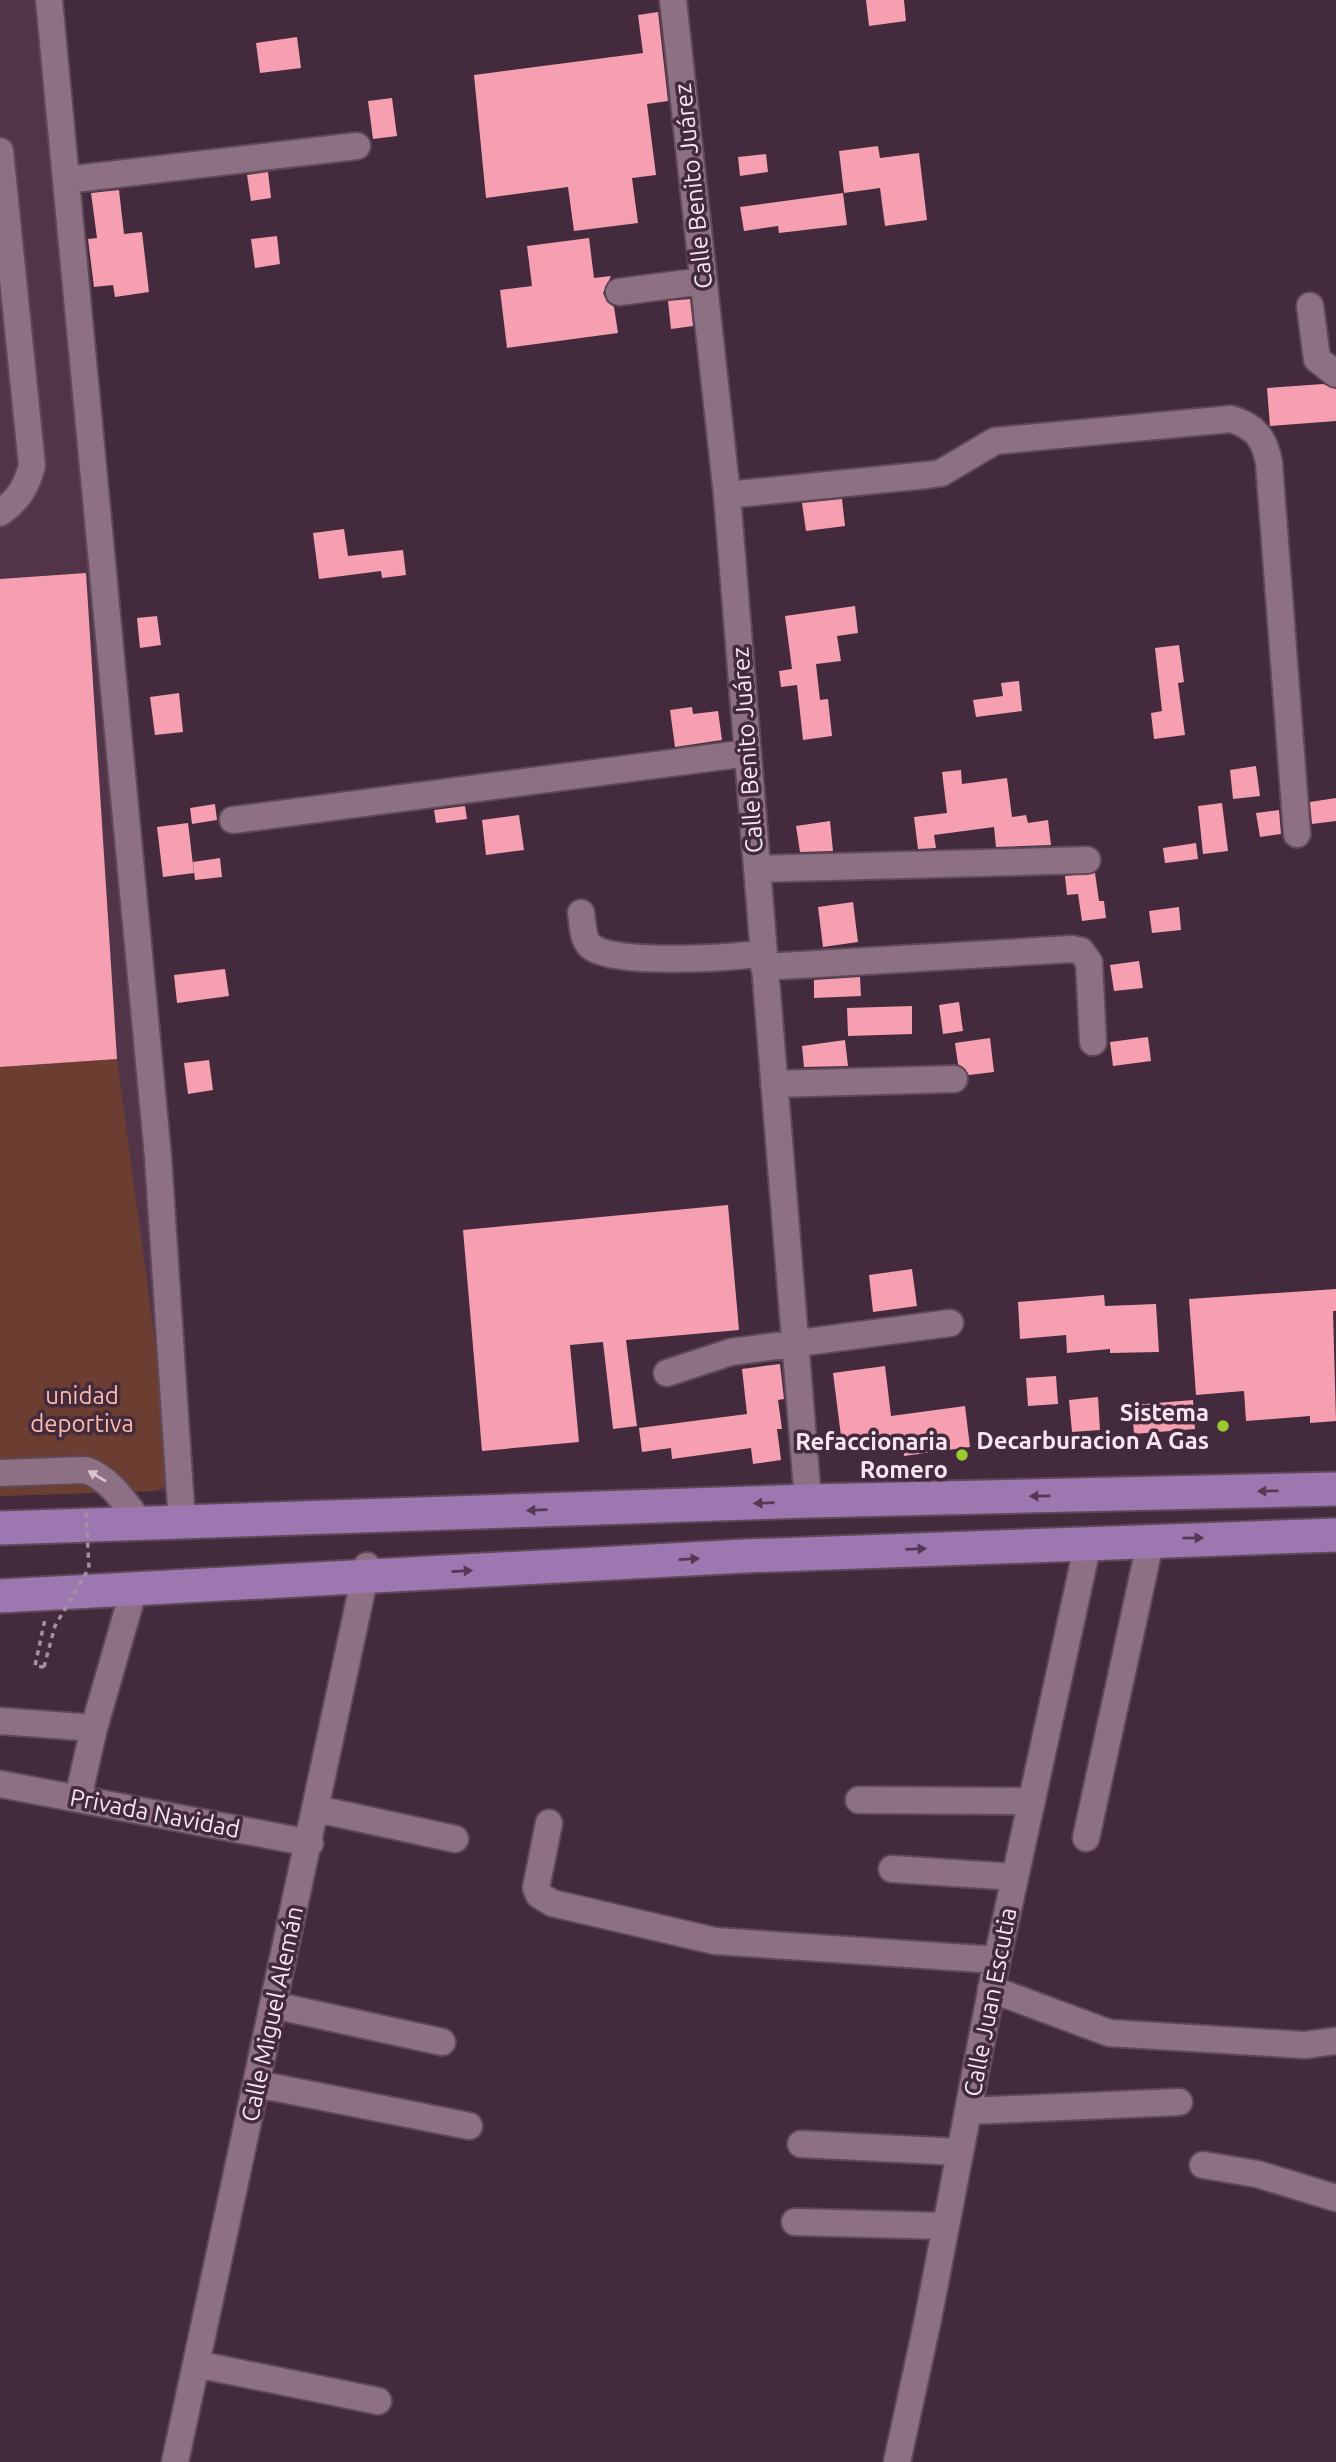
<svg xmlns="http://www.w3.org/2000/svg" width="1336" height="2462" viewBox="0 0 1336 2462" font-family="Ubuntu,sans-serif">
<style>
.built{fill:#523449}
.green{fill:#6c3e31}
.building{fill:#f59fb0}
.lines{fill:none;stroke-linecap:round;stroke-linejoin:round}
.minor-casing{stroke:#5f4959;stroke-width:30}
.major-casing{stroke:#5f4959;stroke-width:37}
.path{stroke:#a691a0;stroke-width:3.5;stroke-dasharray:5 5;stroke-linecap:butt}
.minor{stroke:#8e7085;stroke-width:26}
.major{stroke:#9c77b0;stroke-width:33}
.path-bridge{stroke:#a691a0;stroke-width:3.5;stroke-dasharray:5 5;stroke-linecap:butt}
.oneway{fill:#d8c3d1}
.oneway2{fill:#553953}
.poi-dot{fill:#9cca31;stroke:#432a3c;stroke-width:2.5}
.labels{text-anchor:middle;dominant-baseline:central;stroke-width:7;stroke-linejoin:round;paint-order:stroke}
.street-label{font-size:24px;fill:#f7e6f1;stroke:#432a3c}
.park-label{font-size:24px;fill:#fdbca9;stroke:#432a3c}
.poi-label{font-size:24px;font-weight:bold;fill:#f7e6f1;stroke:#432a3c;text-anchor:end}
</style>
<rect width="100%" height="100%" fill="#432a3c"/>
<path class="built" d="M0 0H48L194 1490 0 1496Z"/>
<path class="green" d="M117 1059 174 1483 154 1491 0 1496V1067Z"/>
<path class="building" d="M866 0H904L906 21 869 26Z
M658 12 668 101 647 104 656 175 632 178 638 223 574 231 568 187 486 198 474 75 643 53 638 15Z
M297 37 301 68 260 73 256 43Z
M392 98 397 136 373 139 368 101Z
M878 146 880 158 919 153 927 220 885 226 880 188 844 193 839 151Z
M766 154 768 172 740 176 738 157Z
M268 172 271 198 251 201 247 175Z
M119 190 124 234 142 232 149 292 115 297 113 285 94 287 88 239 97 238 91 193Z
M843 193 847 225 779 233 778 226 744 231 740 207Z
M277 236 280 264 255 268 251 239Z
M589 238 594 278 611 276 603 293 607 302 614 307 618 333 507 348 500 290 532 286 527 246Z
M690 299 693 326 671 329 668 301Z
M1323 384 1336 389V421L1270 426 1267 388Z
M842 499 845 526 806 531 802 503Z
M344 529 348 556 403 550 406 575 382 578 381 571 319 579 313 533Z
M86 573 117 1059 0 1067V579Z
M855 606 858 633 837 636 841 661 816 664 820 700 828 699 832 736 803 740 797 685 781 687 779 671 792 669 785 616Z
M157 616 161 645 140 648 137 618Z
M1179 645 1184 682 1178 683 1185 735 1154 739 1151 713 1162 711 1155 648Z
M1019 681 1022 711 976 717 973 700 1003 696 1001 683Z
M179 693 183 732 155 735 150 697Z
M692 707 693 714 718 711 722 740 675 747 670 710Z
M1256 766 1260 796 1233 799 1230 770Z
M961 770 962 784 1007 778 1012 817 1026 815 1028 823 1048 820 1051 845 996 847 994 827 934 835 936 848 918 849 914 817 947 813 942 772Z
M1336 798V821L1312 824 1310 802Z
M1222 803 1228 851 1203 854 1198 806Z
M215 804 217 820 192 824 190 808Z
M465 806 467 819 436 823 434 810Z
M1279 810 1281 834 1260 837 1256 813Z
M519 815 524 850 486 855 482 820Z
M830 821 833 851 800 852 796 826Z
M188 823 194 873 163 877 157 827Z
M1196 843 1198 859 1165 863 1163 848Z
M220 858 222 877 195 880 193 862Z
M1095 873 1099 901H1104L1106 918 1082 921 1078 894 1067 895 1065 876Z
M853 902 858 942 823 947 818 907Z
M1179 907 1181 930 1152 933 1149 911Z
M1139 961 1143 988 1114 991 1110 965Z
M225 969 229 996 177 1003 174 975Z
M860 977 861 996 814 998V980Z
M959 1002 963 1031 943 1034 939 1005Z
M912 1006V1034L848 1036 847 1008Z
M1148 1037 1151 1061 1113 1066 1110 1042Z
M990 1038 994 1072 969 1075 958 1064 955 1043Z
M845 1040 848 1066 804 1067 802 1046Z
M209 1060 213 1090 188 1094 184 1063Z
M728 1205 739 1330 626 1340 637 1426 613 1429 603 1342 570 1345 579 1442 482 1451 463 1230Z
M912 1269 917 1306 873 1312 869 1275Z
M1336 1289V1311H1333L1336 1421 1310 1423V1416L1246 1421 1244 1391 1196 1395 1189 1299Z
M1104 1295 1105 1306 1156 1304 1159 1352 1110 1353V1349L1067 1353 1066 1335 1020 1339 1018 1302Z
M780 1364 784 1399 778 1400 782 1429H777L781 1460 753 1464 751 1448 672 1459 671 1448 642 1452 639 1428 747 1414 742 1369Z
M885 1366 891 1416 965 1406 970 1447 904 1456 902 1437 842 1444 833 1373Z
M1056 1376 1058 1404 1028 1406 1026 1378Z
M1098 1397 1100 1430 1072 1432 1069 1400Z
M1193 1400 1195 1429 1134 1434 1132 1405Z"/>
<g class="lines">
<defs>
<path id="minor" d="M49 0 158 1157 182 1523
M673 0 727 495 808 1501
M0 151 32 466C26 488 18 500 0 513
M66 180 357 146
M619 292 703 281
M1310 306 1317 359 1336 374
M727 495 927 475 941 473 995 441 1231 419C1255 426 1265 439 1269 463L1297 834
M233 820 748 753
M757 869 1087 860
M581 913C583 924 582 942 593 948 620 965 730 958 763 953
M764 967 1072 949 1081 951 1089 962 1093 1042
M774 1084 954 1079
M667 1373 731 1352 950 1323
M0 1473 85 1470C111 1478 126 1505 143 1526
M0 1721 94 1728
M0 1784 310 1843
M78 1798 94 1728 134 1589
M859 1800 1032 1801
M317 1809 455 1839
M549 1823 536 1888 539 1895 552 1903 715 1941 997 1960
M1086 1838 1151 1539
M892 1869 1015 1877
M991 1989 1109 2033 1305 2045 1336 2041
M273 2005 442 2042
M257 2084 469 2126
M968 2111 1179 2102
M801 2144 960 2152
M1203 2165 1257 2174 1336 2198
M795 2222 946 2226
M196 2364 378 2401
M175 2462 367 1566
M897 2462 928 2319 997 1960 1088 1543"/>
<path id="major" d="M0 1528 808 1501 1336 1489
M0 1596 745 1556 1336 1535"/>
</defs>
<use href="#minor" class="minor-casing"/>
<use href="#major" class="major-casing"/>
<path class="path" d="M44 1667 35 1666 45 1619"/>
<use href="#minor" class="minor"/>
<use href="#major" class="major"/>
<path class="path-bridge" d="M44 1667 55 1626 89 1568 86 1511"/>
</g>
<defs><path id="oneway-solid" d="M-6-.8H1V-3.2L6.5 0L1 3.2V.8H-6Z" transform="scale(1.75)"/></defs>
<use class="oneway" href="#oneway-solid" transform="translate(97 1476) rotate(-149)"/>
<g class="oneway2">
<use href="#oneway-solid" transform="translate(1268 1491) rotate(179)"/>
<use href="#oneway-solid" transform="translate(1040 1496) rotate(179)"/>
<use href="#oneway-solid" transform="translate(764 1503) rotate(178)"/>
<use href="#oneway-solid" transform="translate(537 1510) rotate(178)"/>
<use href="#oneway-solid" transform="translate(1193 1538) rotate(-1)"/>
<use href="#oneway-solid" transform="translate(916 1549) rotate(-2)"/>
<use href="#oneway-solid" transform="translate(689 1559) rotate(-3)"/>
<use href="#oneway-solid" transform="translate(462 1571) rotate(-3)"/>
</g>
<g class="poi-dot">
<circle cx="1223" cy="1426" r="7"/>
<circle cx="962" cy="1455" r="7"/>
</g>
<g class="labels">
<g class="street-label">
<text transform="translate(693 186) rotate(-96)">Calle Benito Juárez</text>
<text transform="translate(747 750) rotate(-94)">Calle Benito Juárez</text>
<text transform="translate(155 1813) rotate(11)">Privada Navidad</text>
<text transform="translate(990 2002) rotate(-79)">Calle Juan Escutia</text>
<text transform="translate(272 2014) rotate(-78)">Calle Miguel Alemán</text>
</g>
<g class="park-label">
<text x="82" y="1395">unidad<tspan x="82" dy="28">deportiva</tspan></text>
</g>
<g class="poi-label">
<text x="1209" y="1412">Sistema<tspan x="1209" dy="28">Decarburacion A Gas</tspan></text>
<text x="948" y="1441">Refaccionaria<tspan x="948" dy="28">Romero</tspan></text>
</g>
</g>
</svg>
